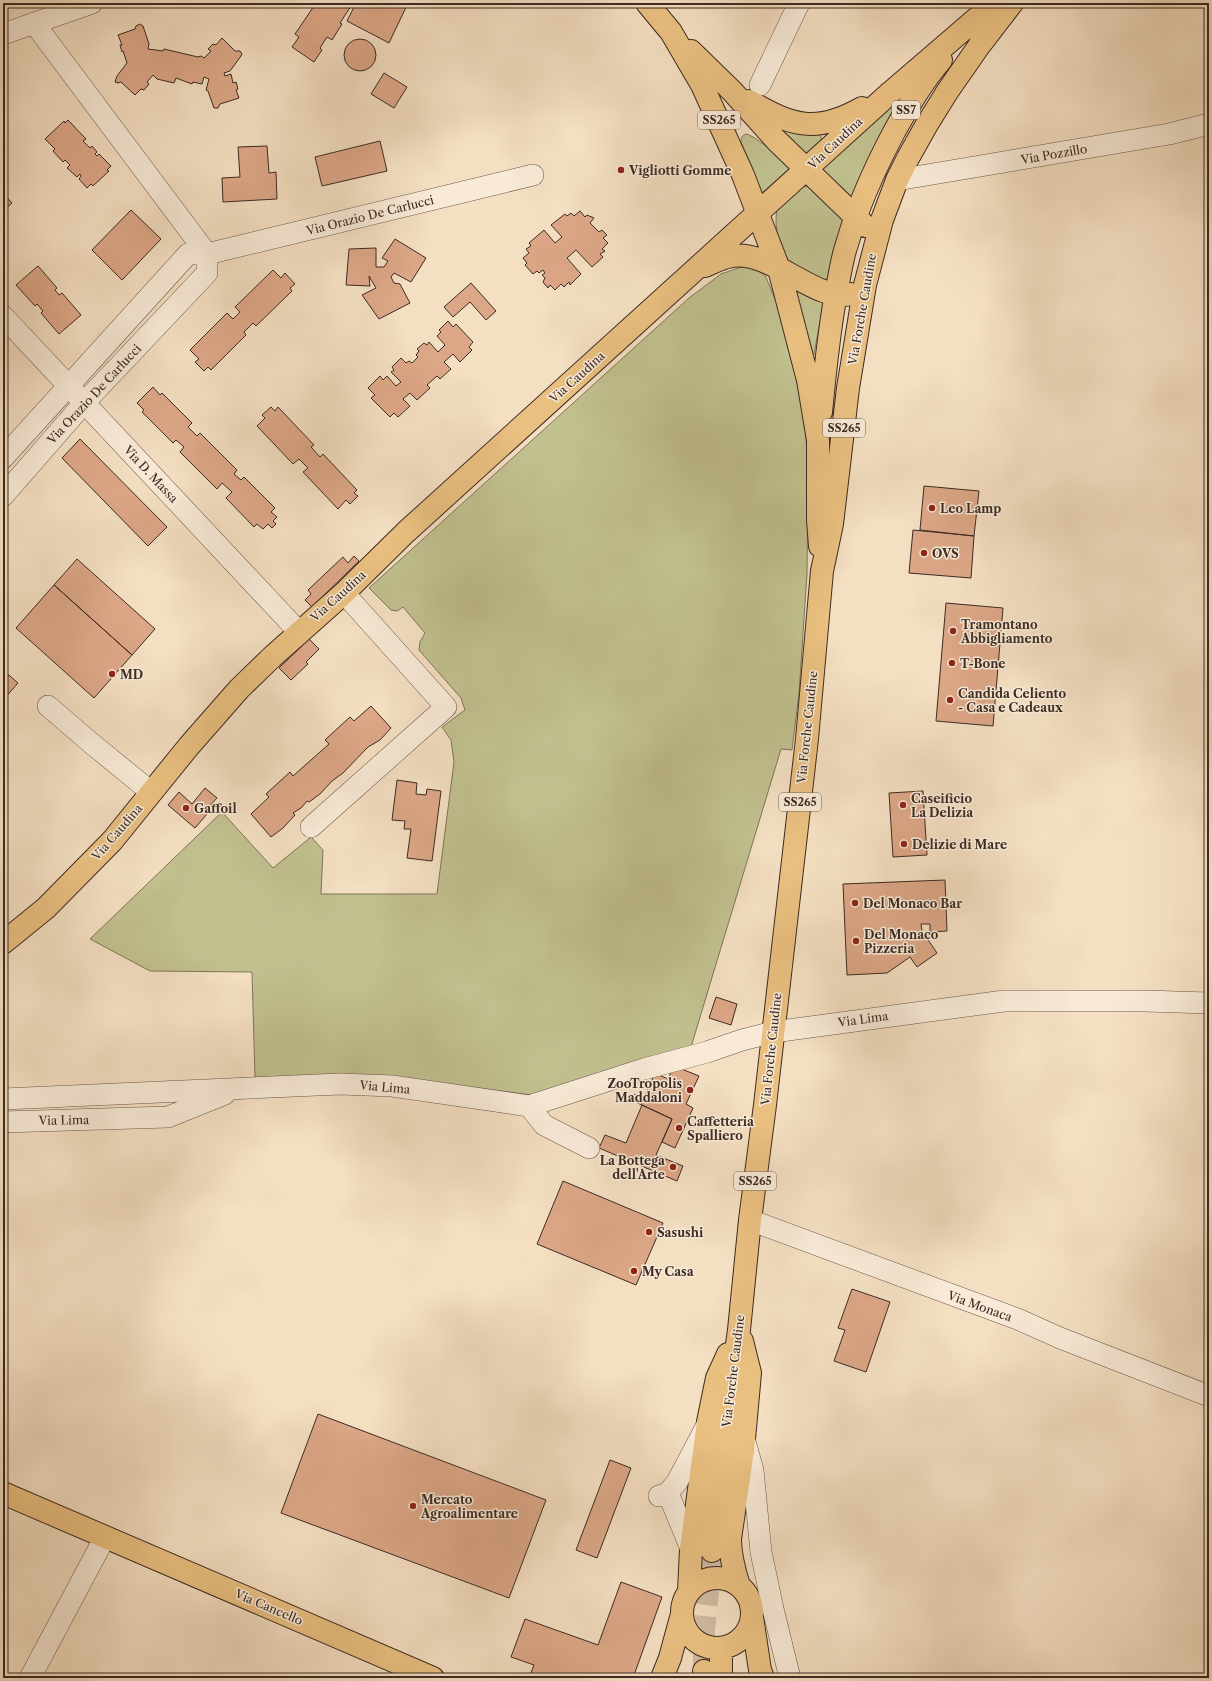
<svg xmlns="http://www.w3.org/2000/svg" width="1212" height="1681" viewBox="0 0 1212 1681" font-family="'Libre Caslon Text',serif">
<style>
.green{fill:#c1c08f;stroke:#7e7559}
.building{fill:#dca787;stroke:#3c2a23}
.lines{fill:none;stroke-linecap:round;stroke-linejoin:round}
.major-tunnel{stroke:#cfbba2;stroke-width:22;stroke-dasharray:22 11;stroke-linecap:butt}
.minor-casing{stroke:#6a574b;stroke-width:22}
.major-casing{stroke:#3c2a23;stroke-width:24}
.minor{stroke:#f8ead7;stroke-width:21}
.major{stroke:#eac081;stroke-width:22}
.poi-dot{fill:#8f2418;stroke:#f8ead7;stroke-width:1.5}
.labels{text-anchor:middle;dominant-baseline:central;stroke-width:3;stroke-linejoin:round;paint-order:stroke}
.shield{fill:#f8ead7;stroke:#746459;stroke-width:1}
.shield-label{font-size:11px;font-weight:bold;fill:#3c2a23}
.street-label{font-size:12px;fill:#3c2a23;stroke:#f8ead7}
.poi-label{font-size:12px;font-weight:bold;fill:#3c2a23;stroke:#f8ead7;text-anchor:start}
</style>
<rect width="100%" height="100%" fill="#f4dfc2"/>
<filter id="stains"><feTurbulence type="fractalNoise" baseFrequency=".005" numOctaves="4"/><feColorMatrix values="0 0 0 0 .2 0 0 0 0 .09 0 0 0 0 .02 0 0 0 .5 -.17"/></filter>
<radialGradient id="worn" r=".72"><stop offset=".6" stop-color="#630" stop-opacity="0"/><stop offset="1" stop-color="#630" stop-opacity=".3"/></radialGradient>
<path class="green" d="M897 101 899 103 852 201 816 168Z
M782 129 816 133 820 134 822 140 804 156 781 130Z
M747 134 755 138 793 166 761 194 741 142C741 137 742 135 747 134Z
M798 186 812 187 846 216 828 281 825 283C816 277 797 270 790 263 778 251 772 218 779 203 782 197 793 191 798 186Z
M741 267 751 268 760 272 766 277 777 304 804 405 808 472 807 574 799 693 792 750 781 749 691 1047 532 1095 394 1077 255 1078 252 972 150 971 90 939 222 812 273 868 311 837 323 850 321 894H437L454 762 451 740 442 727 465 710 461 698 419 650 420 642 425 633 403 607 397 611 391 610 369 588 689 298 721 274Z
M794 287 824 301 813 359Z"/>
<path class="building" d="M316 3H330L333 5 334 3H346L351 6 340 23 342 24 332 40 327 37 320 48 322 50 314 62 292 47 299 37 295 34Z
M356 3H408L389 43 347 21Z
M140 24 143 26 149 44 148 49 163 51 164 49 198 57 201 56 204 58 211 51 208 49 213 44 216 45 222 38 235 51H240L242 54 241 56 230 71 224 73 225 76 231 74 233 83 236 82 238 89 236 90 239 98 220 104 218 108H214L208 91 206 90 209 79 204 77 202 84 193 82 192 84 176 78 174 83 157 79 153 75 147 82 149 84 144 90 141 89 135 95 121 82 118 83 115 82 117 76 127 63 123 51 122 52 120 45H122L118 35 135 29 136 26Z
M344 55a16 16 0 1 1 32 0a16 16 0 1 1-32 0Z
M384 73 407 87 394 108 371 94Z
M68 120 86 139 83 141 90 148 92 146 97 152 95 154 97 156 99 154 111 166 107 170 109 171 93 186 91 184 87 188 79 179 81 176 80 174 77 177 67 168 70 165 65 160 63 162 53 151 55 149 45 139 64 121 65 123Z
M380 141 387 171 322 186 315 157Z
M267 146 269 173 276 172 277 199 223 202 222 178 240 177 238 147Z
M3 193 12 203 3 211Z
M131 210 161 239 122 280 92 250Z
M580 211 585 217 587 215 594 218 590 223 599 232 602 230 607 235 603 238 608 243 602 249 605 251 600 254 603 257 592 267 576 250 567 258 581 274 570 285 569 282 564 287 561 284 555 290 550 285 548 288 543 282 545 278 542 275 545 273 543 270 539 273 537 271 533 274 525 265 527 263 523 258 529 253 526 249 531 246 529 243 544 230 555 243 562 237 551 225 565 214 567 216 571 213 574 216Z
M395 239 426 258 411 282 394 273 391 277 394 283 400 284 410 303 379 319 362 295 376 288 369 276 370 286 346 285 349 249 376 248V267H384L388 261 382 258Z
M38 266 57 288 55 290 59 295 62 293 81 315 59 334 41 313 43 311 37 304 35 306 16 285Z
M273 270 281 278 285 273 295 284 290 288 292 291 256 326 253 323 244 332 246 335 211 370 208 367 204 371 195 362 199 359 190 350 227 313 233 319 240 312 235 307Z
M471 283 496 311 486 320 470 302 453 317 444 307Z
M448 321 453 327 456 324 473 342 469 347 472 350 460 362 453 354 444 362 451 369 440 379 437 376 427 385 430 388 417 400 410 393 403 399 410 406 398 417 394 413 390 417 371 398 375 395 368 388 380 376 383 380 387 376 396 386 401 382 391 372 394 370 392 367 401 358 406 363 409 361 412 363 418 357 416 355 419 351 417 349 424 343 427 345 429 342 438 352 445 345 437 336 441 332 439 330Z
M153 387 160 395 162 393 192 423 188 427 197 436 200 433 237 470 234 474 241 480 244 477 275 508 271 512 277 517 273 521 276 524 272 528 268 524 263 529 257 524 254 527 226 498 232 492 222 483 217 489 180 452 184 447 176 440 173 443 142 412 144 410 137 403Z
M271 407 275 411 278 407 314 445 311 447 320 457 323 454 357 490 354 493 358 496 350 504 346 500 338 509 303 472 308 468 299 459 293 464 257 426 265 418 262 415Z
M80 439 167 527 148 546 62 458Z
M924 486 979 491 974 536 920 530Z
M913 530 974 536 971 578 909 573Z
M354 556 359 561 312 607 305 600 311 594 308 590 343 557 348 563Z
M77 559 155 629 132 655 54 585Z
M54 585 132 655 94 698 16 628Z
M946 603 1003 608 993 726 936 721Z
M309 639 319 649 306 662 308 664 291 680 279 668Z
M3 670 18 683 3 700Z
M371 706 391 728 380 740 368 747 343 773 332 781 320 794 309 802 307 801 301 808 293 813 295 815 283 828 271 837 251 814 269 797 266 794 290 772 293 776 329 744 325 740 350 717 354 721Z
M397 780 417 783 416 794 426 795 427 789 441 791 432 861 407 858 411 829H404L405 821 392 820Z
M205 788 217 798 204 812 207 814 195 828 168 805 179 792 192 804Z
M923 791 927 855 893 857 889 793Z
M945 880 947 931 930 932V924H921L922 931 937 953 917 967 910 957 887 973 847 975 843 884Z
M716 997 737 1004 731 1025 709 1018Z
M674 1066 699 1076 686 1104 693 1108 675 1148 662 1142 672 1119 631 1100 634 1094 644 1098 655 1073 668 1079Z
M642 1105 672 1119 656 1155 683 1166 677 1181 599 1148 605 1135 626 1143Z
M563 1181 663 1223 636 1285 537 1244Z
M852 1289 890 1302 866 1372 834 1361 845 1330 838 1328Z
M318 1414 546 1500 509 1598 281 1513Z
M610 1460 631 1468 597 1558 576 1550Z
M621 1582 662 1597 633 1678H529L534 1665 511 1657 525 1619 598 1645Z"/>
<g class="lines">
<path class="major-tunnel" d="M704 1671V1631L712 1551"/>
<defs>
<path id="minor" d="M3 34 92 3
M760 85 799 3
M897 180 1169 134 1209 124
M3 316 299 632
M3 458 188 254H207L533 175
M3 496 84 403 207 273V254L34 23
M48 706 91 743 151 792
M311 827 446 707 344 593
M3 1099 340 1084 392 1086 529 1106 644 1069 707 1052 742 1040 773 1032 1004 1001H1145L1209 1003
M529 1106 544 1125 589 1148
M3 1122 168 1117 225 1094
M750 1220 1020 1320 1060 1338 1209 1396
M744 1438 753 1470 761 1552 773 1609 790 1678
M668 1493 691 1549
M659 1496 668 1493 677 1482 706 1427
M30 1678 105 1537"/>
<path id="major" d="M647 3 671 32 702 85 743 175 779 269 808 380 818 440V520L820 546
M968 28 992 3
M691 51 732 91 776 140 865 226
M749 101C792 126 816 134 862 108
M705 266C714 262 723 257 732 256 770 249 816 303 851 294
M821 412C825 371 829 329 837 288 840 274 842 258 847 244 858 205 875 168 894 132 908 107 922 82 941 60
M3 943 46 908 112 841 189 746 239 689 272 657 344 593 406 532 891 92 977 18
M3 1493 433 1678
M712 1551 723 1445 739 1330 750 1220 765 1105 807 739 822 571 832 524 848 388 865 285 882 220 897 180 908 158 926 126 947 92 979 46 1012 3
M682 1613a35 35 0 1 1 70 0a35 35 0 1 1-70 0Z
M739 1586C734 1570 730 1556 730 1539L743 1450 750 1373 742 1341
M689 1592 691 1549 708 1422 717 1378 728 1354
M752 1617 760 1670 763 1678
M721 1648V1678
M704 1671 705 1678
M662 1678 670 1658 682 1614"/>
</defs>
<use href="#minor" class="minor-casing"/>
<use href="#major" class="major-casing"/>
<use href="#minor" class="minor"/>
<use href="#major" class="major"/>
</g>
<g class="poi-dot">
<circle cx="621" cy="170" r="4"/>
<circle cx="932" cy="508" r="4"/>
<circle cx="924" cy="553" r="4"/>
<circle cx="953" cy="631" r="4"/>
<circle cx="952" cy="663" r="4"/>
<circle cx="112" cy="674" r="4"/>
<circle cx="950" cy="700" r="4"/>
<circle cx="903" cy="805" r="4"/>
<circle cx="186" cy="808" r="4"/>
<circle cx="904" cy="844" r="4"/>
<circle cx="855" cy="903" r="4"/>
<circle cx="856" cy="941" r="4"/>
<circle cx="690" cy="1090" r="4"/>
<circle cx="679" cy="1128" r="4"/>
<circle cx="673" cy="1167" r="4"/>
<circle cx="649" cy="1232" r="4"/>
<circle cx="634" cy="1271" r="4"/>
<circle cx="413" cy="1506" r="4"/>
</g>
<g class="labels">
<g class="shield">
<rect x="892" y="101" width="28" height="18" rx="3"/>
<rect x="698" y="111" width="42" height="18" rx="3"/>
<rect x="823" y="419" width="42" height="18" rx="3"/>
<rect x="779" y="793" width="42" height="18" rx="3"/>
<rect x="734" y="1172" width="42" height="18" rx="3"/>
</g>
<g class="shield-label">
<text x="906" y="110">SS7</text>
<text x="719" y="120">SS265</text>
<text x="844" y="428">SS265</text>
<text x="800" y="802">SS265</text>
<text x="755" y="1181">SS265</text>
</g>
<g class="street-label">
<text transform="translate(835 143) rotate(-43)">Via Caudina</text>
<text transform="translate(1054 154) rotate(-10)">Via Pozzillo</text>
<text transform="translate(370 215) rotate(-14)">Via Orazio De Carlucci</text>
<text transform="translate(862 309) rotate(-80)">Via Forche Caudine</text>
<text transform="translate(577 377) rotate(-42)">Via Caudina</text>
<text transform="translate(94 394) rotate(-47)">Via Orazio De Carlucci</text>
<text transform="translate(151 474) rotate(47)">Via D. Massa</text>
<text transform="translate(338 596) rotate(-42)">Via Caudina</text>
<text transform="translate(807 727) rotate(-84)">Via Forche Caudine</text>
<text transform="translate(117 832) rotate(-49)">Via Caudina</text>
<text transform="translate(863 1019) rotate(-8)">Via Lima</text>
<text transform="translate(771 1049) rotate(-84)">Via Forche Caudine</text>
<text transform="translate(385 1087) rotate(5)">Via Lima</text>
<text transform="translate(64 1120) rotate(-1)">Via Lima</text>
<text transform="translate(980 1306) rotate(20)">Via Monaca</text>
<text transform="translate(733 1371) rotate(-83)">Via Forche Caudine</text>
<text transform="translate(269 1607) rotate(23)">Via Cancello</text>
</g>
<g class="poi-label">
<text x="629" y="170">Vigliotti Gomme</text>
<text x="940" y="508">Leo Lamp</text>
<text x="932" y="553">OVS</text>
<text x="961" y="624">Tramontano<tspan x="961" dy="14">Abbigliamento</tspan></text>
<text x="960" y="663">T-Bone</text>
<text x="120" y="674">MD</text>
<text x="958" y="693">Candida Celiento<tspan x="958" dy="14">- Casa e Cadeaux</tspan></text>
<text x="911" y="798">Caseificio<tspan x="911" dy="14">La Delizia</tspan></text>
<text x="194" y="808">Gaffoil</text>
<text x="912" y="844">Delizie di Mare</text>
<text x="863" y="903">Del Monaco Bar</text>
<text x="864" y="934">Del Monaco<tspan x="864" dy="14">Pizzeria</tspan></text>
<text x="682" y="1083" text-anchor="end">ZooTropolis<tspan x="682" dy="14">Maddaloni</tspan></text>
<text x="687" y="1121">Caffetteria<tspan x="687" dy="14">Spalliero</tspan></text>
<text x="665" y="1160" text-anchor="end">La Bottega<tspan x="665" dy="14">dell'Arte</tspan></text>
<text x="657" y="1232">Sasushi</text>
<text x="642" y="1271">My Casa</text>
<text x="421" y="1499">Mercato<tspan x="421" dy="14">Agroalimentare</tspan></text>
</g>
</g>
<rect width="1212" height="1681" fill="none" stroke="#f4dfc2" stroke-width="16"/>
<rect x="4" y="4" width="1204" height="1673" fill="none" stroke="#3c2a23" stroke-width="2"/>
<rect x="8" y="8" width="1196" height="1665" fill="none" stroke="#3c2a23"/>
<rect width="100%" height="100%" filter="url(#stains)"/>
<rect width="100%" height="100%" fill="url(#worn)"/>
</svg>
